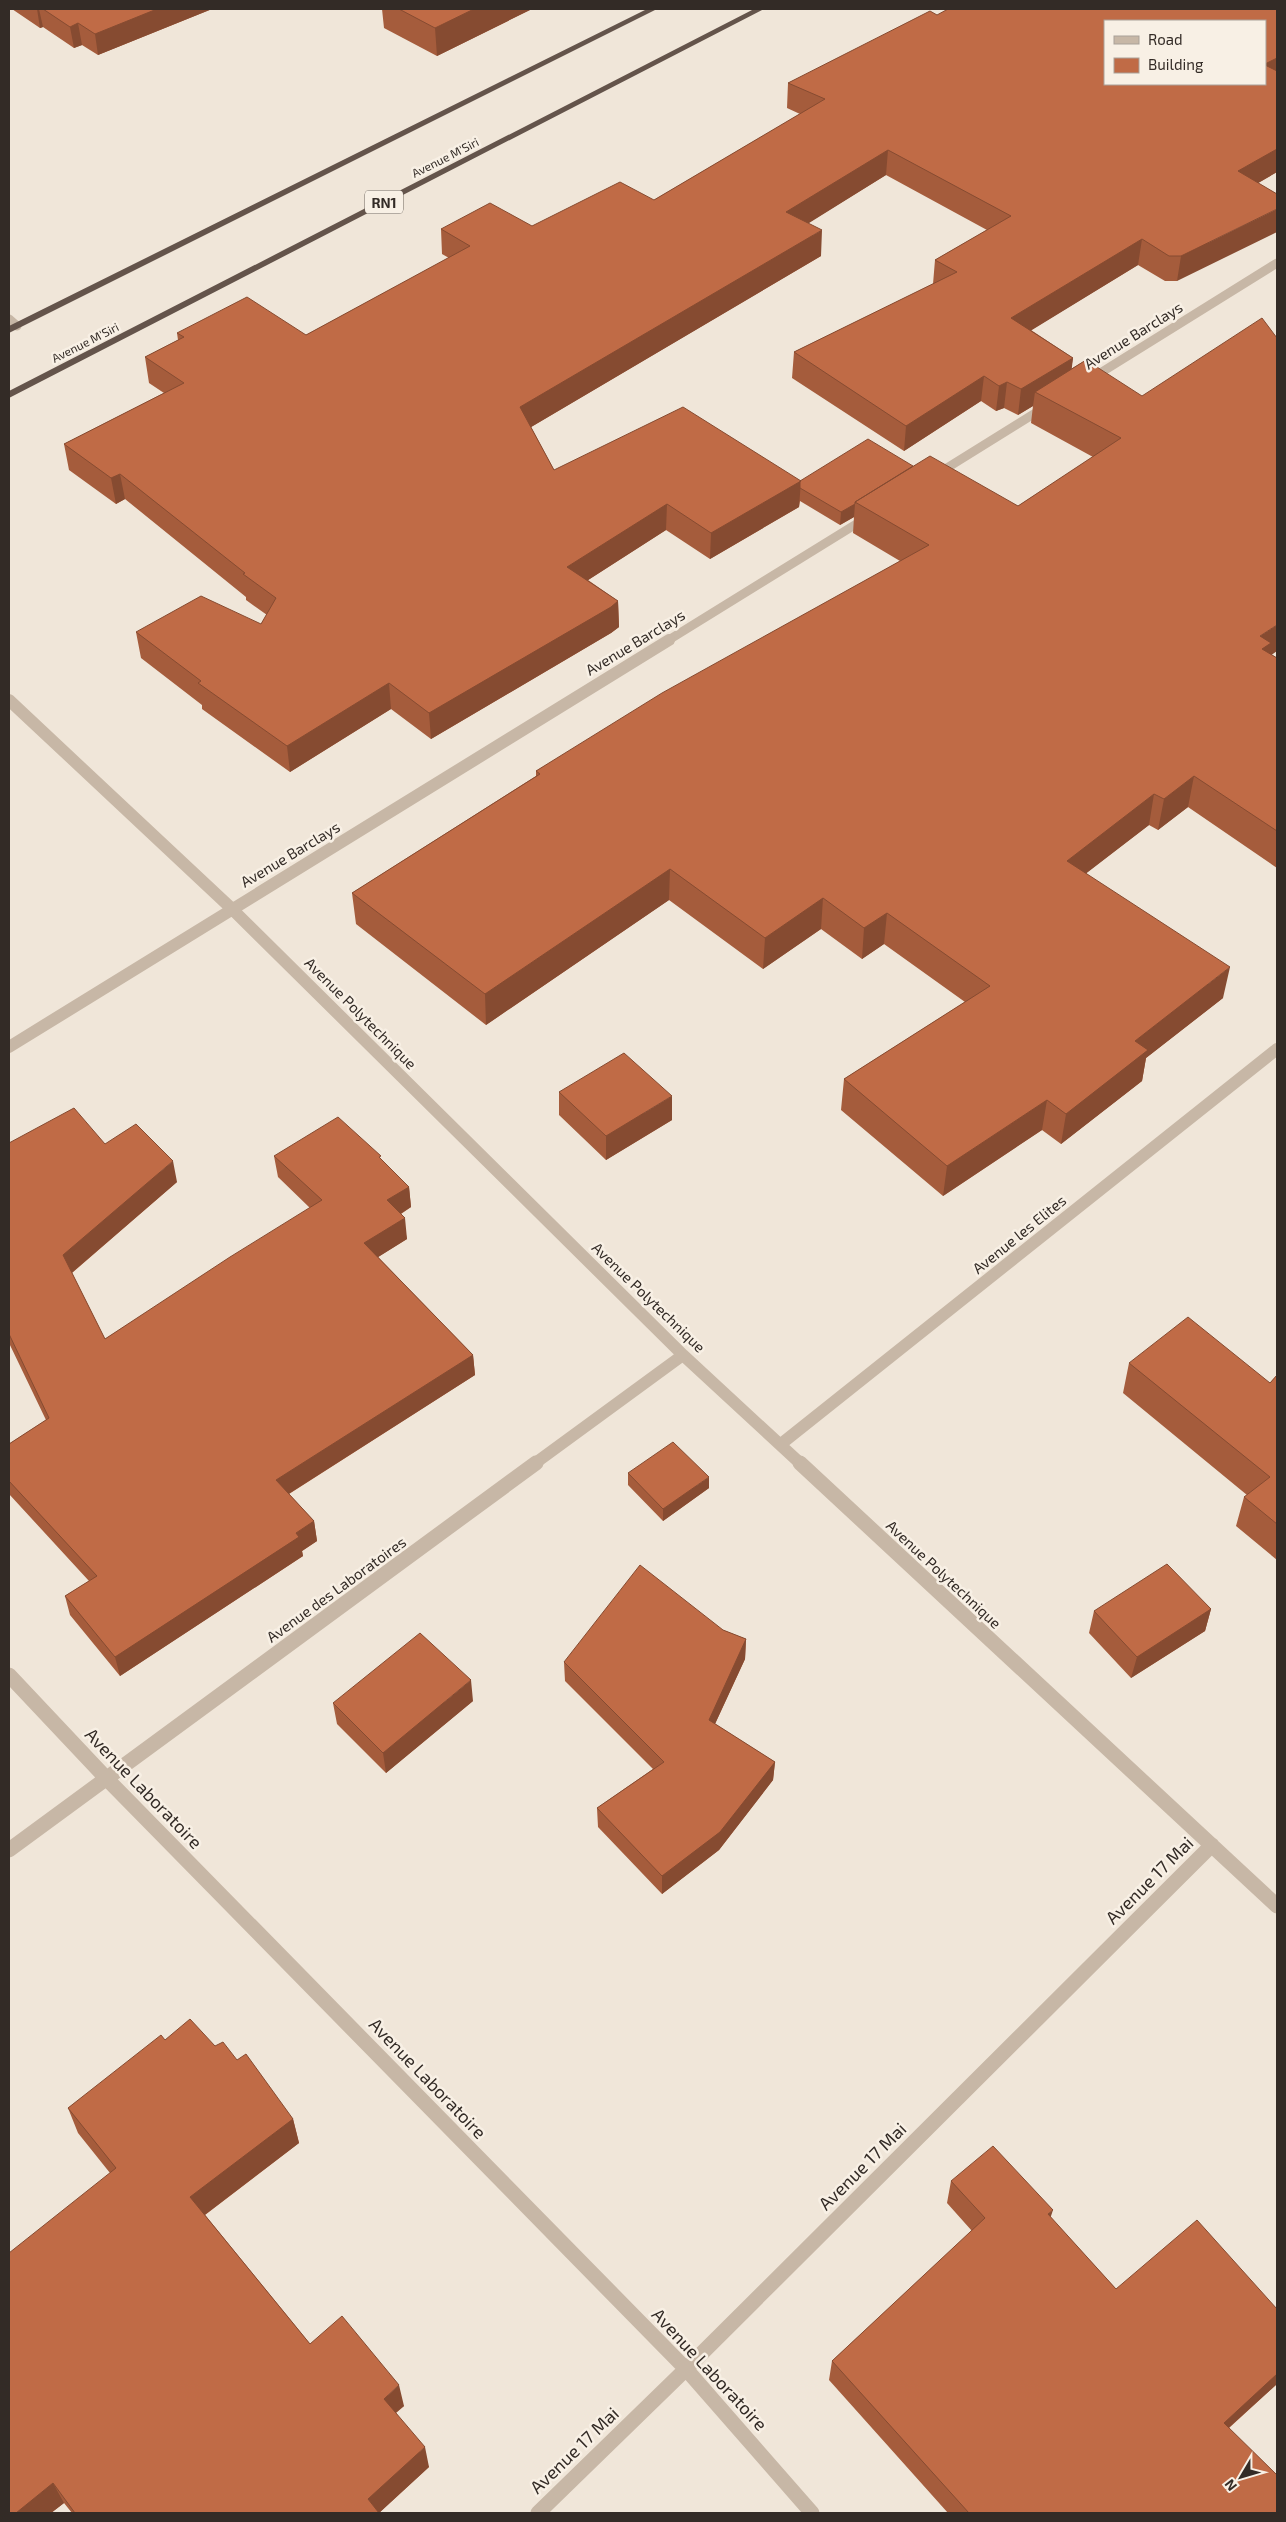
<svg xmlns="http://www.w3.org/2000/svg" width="1286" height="2522" viewBox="0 0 1286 2522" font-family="'Exo 2',sans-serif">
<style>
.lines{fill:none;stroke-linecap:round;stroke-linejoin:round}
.minor-far2{stroke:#c7b7a6;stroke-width:9}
.minor-far1{stroke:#c7b7a6;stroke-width:12}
.minor{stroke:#c7b7a6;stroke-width:15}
.trunk{fill:#64544b;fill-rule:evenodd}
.wall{fill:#a55c3c;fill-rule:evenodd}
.shaded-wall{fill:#864b31}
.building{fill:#c06b46;stroke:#864b31}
.labels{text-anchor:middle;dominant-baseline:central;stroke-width:5;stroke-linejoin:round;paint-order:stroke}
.far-street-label{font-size:12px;fill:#332b26;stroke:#f8f0e5}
.shield{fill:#f8f0e5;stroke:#6e665f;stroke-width:1}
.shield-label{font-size:14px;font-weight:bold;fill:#332b26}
.street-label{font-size:15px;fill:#332b26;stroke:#f8f0e5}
.near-street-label{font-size:18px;fill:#332b26;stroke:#f8f0e5}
</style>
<rect width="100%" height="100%" fill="#f0e6d9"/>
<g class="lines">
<path class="minor-far2" d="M9 319 17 326
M1089 380 1277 263
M934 476 1045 407
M667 641 866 518"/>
<path class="minor-far1" d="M9 700 231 908 683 1355 801 1464
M9 1047 669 640
M781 1444 1277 1049
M534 1464 683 1355"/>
<path class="minor" d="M800 1463 1277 1906
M9 1675 106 1778 686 2369 812 2513
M9 1850 536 1463
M538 2513 686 2369 1212 1845"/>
<path class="trunk" d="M647 9H657L9 333V326Z
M754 9H764L9 398V391Z"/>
</g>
<path class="wall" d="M12 9H212L98 55 82 45 74 48 43 27 40 28Z
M382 9H532L437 56 384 28Z
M1277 9V172L1258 183 1177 281H1165L1138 265 1031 330 1073 358 1071 369 1086 360 1272 655 1277 658V868L1188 807 1158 830 1149 825 1086 873 1223 998 1146 1058 1142 1081 1061 1144 1042 1130 943 1196 841 1110 844 1079 965 1002 884 944 862 959 821 929 763 969 669 900 486 1025 356 924 352 893 536 776V771L900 561 853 533 854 517 840 525 800 501 799 507 710 559 666 530 588 580 618 601 619 627 611 633 431 739 391 709 290 772 202 709V705L141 658 136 632 261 624 267 615 246 600V597L125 499 116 504 69 470 64 444 164 393 149 383 145 357 178 340 177 333 306 335 449 258 442 254 441 229 532 226 654 200 800 114 787 108 788 83 937 15ZM886 175 987 230 935 260 933 284 794 352 792 378 904 451 981 401 996 411 1004 408 1018 415 1033 406 1031 423 1093 457 1018 506 913 466 800 481 554 470 531 427 821 256 808 223Z
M559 1092 672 1120 606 1160 559 1115Z
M9 1143 105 1144 177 1182 72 1273 105 1339 310 1208 278 1177 274 1156 381 1159 409 1187 411 1207 401 1214 407 1239 378 1257 473 1355 475 1375 289 1494 314 1521 317 1541 302 1551 303 1556 120 1676 70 1615 65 1596 89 1581 9 1494V1444L46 1420 9 1343Z
M1129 1363 1270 1383 1277 1375V1560L1236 1526 1244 1497 1247 1495 1123 1393Z
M628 1473 709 1488 663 1521 628 1485Z
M1211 1609 1205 1631 1131 1678 1089 1633 1094 1611Z
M723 1630 746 1639 745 1659 715 1724 775 1762 773 1780 719 1850 662 1894 598 1827 597 1808 653 1769 565 1681 564 1662Z
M473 1701 386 1773 337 1724 333 1703Z
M165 2040 215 2046 237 2060 293 2119 299 2143 205 2215 310 2344 404 2406 396 2413 429 2467 379 2513H72L64 2503 51 2513H9L110 2173 78 2133 68 2108Z
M951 2181 1050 2217 1116 2289 1277 2309V2384L1229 2428 1277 2513H948L829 2380 832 2361 972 2231 947 2203Z"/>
<path class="shaded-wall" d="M37 9H39L43 27 40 28Z
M157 9H212L98 55 95 34Z
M474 9H532L437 56 435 28Z
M78 23 82 45 74 48 70 27Z
M1277 58V81L1265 84V64Z
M1277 149V172L1234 197 1238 171Z
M888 150 886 175 785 238 786 212Z
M1277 209V232L1177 281 1181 256Z
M822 230 821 256 521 433 520 407Z
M1142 239 1138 265 1009 344 1011 318Z
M1073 358 1070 383 1035 392 1033 406 1018 415 1021 389Z
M984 376 981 401 904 451 906 426Z
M1007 382 1004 408 996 411 999 386Z
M120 474 125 499 116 504 111 478Z
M801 481 799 507 710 559 711 533Z
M667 504 666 530 568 593 567 567Z
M855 504 854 517 840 525 841 512Z
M618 601 619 627 611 633 431 739 429 713Z
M1277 625V651L1267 658 1264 674 1260 636Z
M389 683 391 709 290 772 287 746Z
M1194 776 1188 807 1158 830 1164 799Z
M1154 794 1149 825 1062 892 1067 861Z
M670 869 669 900 486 1025 485 994Z
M823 898 821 929 763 969 765 938Z
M887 913 884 944 862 959 864 928Z
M1230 967 1223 998 1146 1058 1142 1081 1061 1144 1066 1114 1135 1041Z
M672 1096V1120L606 1160V1136Z
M1047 1100 1042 1130 943 1196 947 1166Z
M173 1161 177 1182 68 1276 63 1255Z
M409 1187 411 1207 389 1221 387 1200Z
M405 1218 407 1239 367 1264 364 1243Z
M473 1355 475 1375 279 1500 276 1480Z
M709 1477V1488L663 1521V1509Z
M314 1521 317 1541 302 1551 303 1556 120 1676 115 1657Z
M1211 1609 1205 1631 1131 1678 1137 1657Z
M746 1639 745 1659 708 1739 709 1720Z
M471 1680 473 1701 386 1773 383 1753Z
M775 1762 773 1780 719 1850 662 1894V1876Z
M293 2119 299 2143 198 2220 190 2197Z
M1053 2210 1046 2231 1048 2214Z
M1277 2374V2384L1214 2441 1224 2423Z
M399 2385 404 2406 388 2419 384 2399Z
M425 2447 429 2467 379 2513 368 2499Z
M53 2483 64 2503 51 2513H16Z"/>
<path class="building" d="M43 9H157L95 34 78 23 70 27Z
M399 9H474L435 28Z
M948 9H1277V58L1265 64V21H1105V84H1265V65L1277 71V149L1238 171 1277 194V209L1181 256H1169L1142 239 1011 318 1073 358 1021 389 1007 382 999 386 984 376 906 426 794 352 957 272 935 260 1011 216 888 150 786 212 822 230 520 407 554 470 683 407 801 481 711 533 667 504 567 567 618 601 611 607 429 713 389 683 287 746 198 683 201 681 136 632 201 596 261 624 276 598 243 574 245 573 120 474 111 478 64 444 184 383 145 357 184 337 177 333 247 297 306 335 470 246 441 229 490 203 532 226 620 182 654 200 825 99 788 83 930 11 937 15Z
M1262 318 1277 338V625L1260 636 1271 643 1262 649 1277 658V831L1194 776 1164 799 1154 794 1067 861 1230 967 1135 1041 1148 1050 1066 1114 1047 1100 947 1166 844 1079 990 986 887 913 864 928 823 898 765 938 670 869 485 994 352 893 540 774 536 771 662 693 929 545 855 502 930 456 1018 506 1121 438 1035 392 1086 360 1142 396Z
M868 439 913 466 855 502V504L841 512 800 488V481Z
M624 1053 672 1096 606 1136 559 1092Z
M74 1108 105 1144 136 1124 173 1161 63 1255 105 1339 230 1257 322 1200 274 1156 338 1117 381 1156 379 1157 409 1187 387 1200 405 1218 364 1243 473 1355 276 1480 314 1521 296 1533 299 1537 115 1657 65 1596 97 1576 9 1481V1444L49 1418 9 1334V1143Z
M1188 1317 1270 1383 1277 1375V1524L1244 1497 1270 1477 1129 1363Z
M673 1442 709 1477 663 1509 628 1473Z
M1167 1564 1211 1609 1137 1657 1094 1611Z
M640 1565 723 1630 746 1639 709 1720 775 1762 720 1832 662 1876 597 1808 664 1762 564 1662Z
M420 1633 471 1680 383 1753 333 1703Z
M190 2019 215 2046 223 2042 237 2060 246 2054 293 2119 190 2197 310 2344 342 2316 399 2385 384 2399 425 2447 368 2499 379 2513H75L53 2483 16 2513H9V2253L116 2168 68 2108 161 2035 165 2040Z
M993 2146 1053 2210 1048 2214 1116 2289 1197 2220 1277 2309V2374L1224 2423 1277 2475V2513H969L832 2361 985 2218 951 2181Z"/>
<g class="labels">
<g class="far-street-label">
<text transform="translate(445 157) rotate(-27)">Avenue M'Siri</text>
<text transform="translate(85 342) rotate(-27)">Avenue M'Siri</text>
</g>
<rect class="shield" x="365" y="190.5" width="38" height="23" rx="4"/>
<g class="shield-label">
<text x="384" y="202">RN1</text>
</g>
<g class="street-label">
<text transform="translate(1133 335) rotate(-32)">Avenue Barclays</text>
<text transform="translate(635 642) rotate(-31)">Avenue Barclays</text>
<text transform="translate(290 854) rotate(-31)">Avenue Barclays</text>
<text transform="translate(361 1013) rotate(45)">Avenue Polytechnique</text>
<text transform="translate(1019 1234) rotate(-39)">Avenue les Elites</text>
<text transform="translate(649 1297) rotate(44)">Avenue Polytechnique</text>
<text transform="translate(944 1574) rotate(43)">Avenue Polytechnique</text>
<text transform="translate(336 1589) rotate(-36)">Avenue des Laboratoires</text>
</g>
<g class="near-street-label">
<text transform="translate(144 1788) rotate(46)">Avenue Laboratoire</text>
<text transform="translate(1149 1880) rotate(-45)">Avenue 17 Mai</text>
<text transform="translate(428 2078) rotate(46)">Avenue Laboratoire</text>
<text transform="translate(862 2166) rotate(-45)">Avenue 17 Mai</text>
<text transform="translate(710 2369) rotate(47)">Avenue Laboratoire</text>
<text transform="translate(574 2450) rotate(-44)">Avenue 17 Mai</text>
</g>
</g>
<rect width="1286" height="2522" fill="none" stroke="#332b26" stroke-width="20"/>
<rect x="1104" y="20" width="162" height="65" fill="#f8f0e5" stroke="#a9a199"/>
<rect x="1114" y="36" width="25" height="8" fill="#c7b7a6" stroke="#a9a199"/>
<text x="1148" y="45" font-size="15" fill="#332b26">Road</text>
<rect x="1114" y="58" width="25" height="15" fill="#c06b46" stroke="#a9a199"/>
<text x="1148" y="70" font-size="15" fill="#332b26">Building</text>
<g transform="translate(1241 2477) rotate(232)" stroke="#f8f0e5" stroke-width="4" paint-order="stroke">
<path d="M0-4L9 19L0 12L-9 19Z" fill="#332b26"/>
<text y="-8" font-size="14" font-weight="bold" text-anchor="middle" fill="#332b26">N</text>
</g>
</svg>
